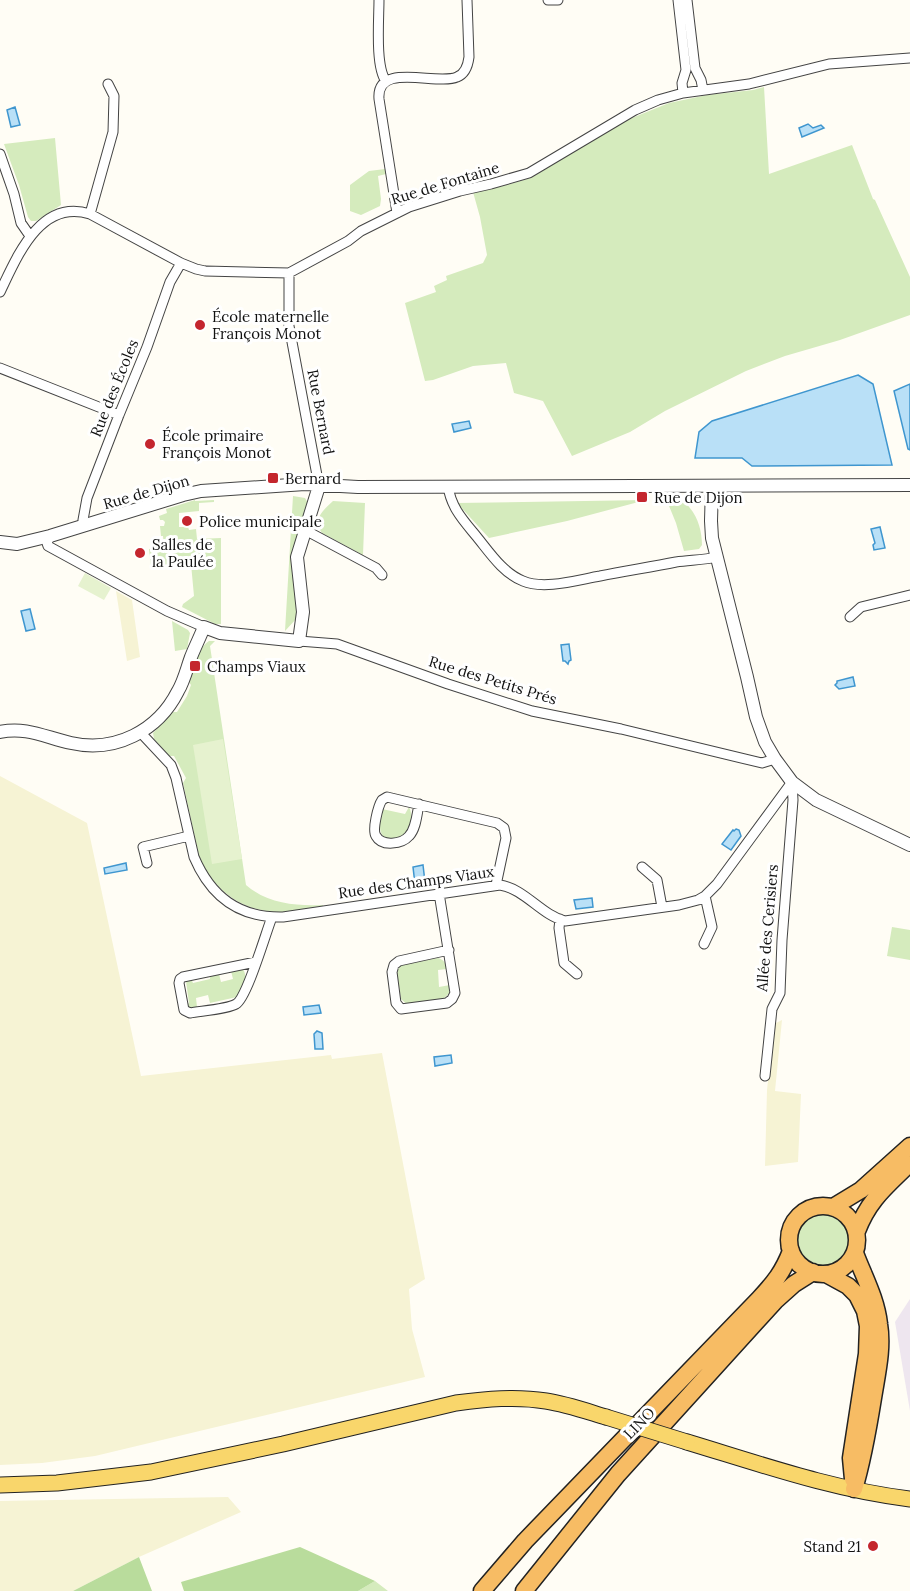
<svg xmlns="http://www.w3.org/2000/svg" width="910" height="1591" viewBox="0 0 910 1591" font-family="Lora,serif">
<style>
.industrial{fill:#eee6ef}
.farmland{fill:#f6f3d4}
.green{fill:#d5ebbd}
.forest{fill:#b9dc9c}
.pitch{fill:#e6f2cf}
.water{fill:#b9e0f7;stroke:#3f96cf;stroke-width:1.5}
.lines{fill:none;stroke-linecap:round;stroke-linejoin:round}
.minor-casing{stroke:#444;stroke-width:11}
.tertiary-casing{stroke:#444;stroke-width:14}
.primary-casing{stroke:#222;stroke-width:17}
.trunk-casing{stroke:#222;stroke-width:19}
.minor{stroke:#fff;stroke-width:9}
.tertiary{stroke:#fff;stroke-width:12}
.primary{stroke:#f9d66b;stroke-width:15}
.trunk{stroke:#f7bc64;stroke-width:16}
.primary-bridge-casing{stroke:#222;stroke-width:17;stroke-linecap:butt}
.primary-bridge{stroke:#f9d66b;stroke-width:15}
.poi-dot{fill:#c4262e;stroke:#fff;stroke-width:2}
.labels{text-anchor:middle;dominant-baseline:central;stroke-width:6;stroke-linejoin:round;paint-order:stroke}
.street-label{font-size:15px;fill:#111;stroke:#fff}
.poi-label{font-size:15px;fill:#111;stroke:#fff;text-anchor:start}
</style>
<rect width="100%" height="100%" fill="#fffdf5"/>
<path class="industrial" d="M910 1299V1411L895 1322Z"/>
<path class="farmland" d="M116 591 132 600 140 657 127 661Z
M0 776 87 823 141 1076 331 1055 332 1059 382 1053 425 1279 409 1289 412 1329 425 1377 95 1456 42 1463 0 1465Z
M782 1020 775 1091 801 1094 798 1162 765 1166 767 1090 774 1024Z
M228 1497 241 1512 139 1557 73 1591H0V1501Z"/>
<path class="green" d="M764 87 769 174 852 145 873 199 875 200 910 277V315L840 340 785 356 746 371 665 411 630 432 572 456 543 401 514 393 506 363 473 366 433 380 425 381 405 303 436 292 434 286 447 280 446 276 483 263 487 255 480 217 473 192 499 187 531 178 622 122 669 103 707 95 753 90Z
M55 138 61 205 36 221H31L28 217 19 185 4 144Z
M385 169 386 174 378 176 381 199 380 206 361 215 350 211V185L369 171Z
M293 496 305 498 308 503 292 555V564L297 607 296 619 285 631Z
M195 500V501L214 500V502L199 503V511L179 513V527H188L189 530 196 529 197 539 221 538V624H215L182 607 183 604 194 596 191 564 151 569 149 549 164 547 163 536H161L160 526H164L165 522 163 520H160L159 516 167 513 166 509Z
M646 500 567 521 489 538 457 503Z
M333 501 365 503 363 555 322 533C312 520 323 510 333 501Z
M667 501 685 503C697 513 702 530 702 545L699 549 684 551 676 523Z
M172 621 188 630 190 633 187 649 175 651Z
M209 641H215L210 646 246 885C268 904 295 906 323 905V907C309 909 295 912 281 912 244 913 212 890 199 856L183 783 186 778 174 756H169L154 739 153 733 173 712H177L187 696 191 685 189 682C194 667 196 650 209 641Z
M409 807C414 817 412 833 400 838 396 840 390 839 385 839 377 830 380 820 382 809L405 814Z
M892 927 910 930V960L887 956Z
M438 958C444 960 446 963 447 969L438 970 439 987 450 985C453 1004 422 1003 409 1006L401 999 397 973 399 967 401 965Z
M241 968C250 974 242 986 240 995L237 997 210 1003 208 995 196 998 197 1007 189 1008 187 1004 189 1003 186 981 191 979 193 983 210 979V976L219 974 221 982 233 979 231 971Z
M795 1240a27 27 0 1 1 54 0a27 27 0 1 1-54 0Z
M375 1581 388 1591H358Z"/>
<path class="forest" d="M300 1547 375 1581 358 1591H184L181 1582Z
M139 1557 152 1591H73Z"/>
<path class="pitch" d="M85 573 111 588 104 600 78 586Z
M223 739 242 859 212 864 193 745Z"/>
<path class="water" d="M15 107 20 125 11 127 7 110Z
M808 124 813 128 821 125 824 128 802 137 799 128Z
M858 375 873 384 892 465 752 466 742 458H695L699 432 712 421Z
M910 384V450L908 449 894 391Z
M469 421 471 428 454 432 452 424Z
M880 527 885 548 874 550 873 545 875 543 871 529Z
M30 609 35 629 26 631 21 611Z
M569 644 571 660 569 661 568 664 565 661H563L561 645Z
M853 677 855 686 839 689 835 685 837 683V681Z
M736 829 739 830 741 836 731 850 722 844 733 830 734 831Z
M126 863 127 870 105 874 104 868Z
M423 865 425 882 415 884 413 867Z
M592 898 593 907 576 909 574 900Z
M319 1005 321 1013 304 1015 303 1007Z
M317 1031 322 1033 323 1049H315L314 1034Z
M451 1055 452 1063 435 1066 434 1057Z"/>
<g class="lines">
<defs>
<path id="minor" d="M379 0C379 19 375 67 386 81
M548 0H558
M678 0 686 70 682 83 683 93
M687 0 695 68 701 80 703 90
M0 154 14 194 21 223 30 236
M397 213 379 99C376 61 437 86 457 77 465 74 468 65 469 57L467 0
M90 214 113 132 114 96 108 84
M289 273V326L319 486
M0 292C17 257 40 198 90 214L181 263 196 269 205 271 289 273 348 241 361 231 409 207 460 191 491 184 529 173 635 110 658 100 683 93 749 84 829 64 910 58
M0 368 119 415
M448 486C451 508 464 521 477 537 490 553 503 573 523 581 544 590 577 580 600 576 625 571 651 567 676 562 690 560 704 560 717 557
M85 526 83 520 87 498 119 415 147 347 170 282 181 263
M305 530 376 568 382 575
M50 536 47 543 48 546 167 611 204 627
M850 617 861 607 910 595
M299 641 337 644 448 684 532 711 621 729 762 763 775 759
M141 733 171 765 176 778 194 857C211 897 239 918 283 917L500 885C525 889 541 915 565 921L679 905 698 900 705 896 717 884 792 782
M419 804C417 814 416 829 409 836 402 844 382 847 376 836 372 830 378 806 382 800L387 797 497 823 504 828 506 838 496 885
M147 863 143 847 189 836
M642 867 657 880 662 907
M439 893 455 993 452 999 447 1003 401 1009 396 1003 392 972 394 965 399 961 449 950
M560 919 559 928 564 963 577 974
M704 944 712 927 705 896
M256 962 183 977 180 979 179 983 184 1010 190 1013C201 1011 228 1009 236 1004 247 998 266 932 272 917
M765 1076 772 1009 780 993 782 940 793 800 792 782"/>
<path id="tertiary" d="M712 486 711 521 712 538 747 677 756 717 765 742 775 759 792 782 816 800 910 845
M0 542 17 544 50 536 183 495 201 491 305 484 358 487 910 485
M0 732C26 726 47 738 71 743 115 753 158 731 178 691 184 681 187 668 191 657 195 647 200 637 204 627L220 633 299 641 303 612 297 557 319 486"/>
<path id="primary" d="M687 1442C760 1464 834 1490 910 1499
M0 1485 57 1483 151 1472 283 1444 456 1403C486 1399 516 1396 546 1401 566 1404 586 1411 606 1417"/>
<path id="trunk" d="M789 1240a34 34 0 1 1 68 0a34 34 0 1 1-68 0Z
M833 1207 861 1190 910 1146
M857 1231C869 1199 887 1186 910 1163
M826 1274 848 1286 857 1295 865 1311 868 1326 867 1354 851 1458 853 1479
M854 1489C863 1459 868 1429 873 1398 877 1373 883 1348 879 1324 876 1298 864 1277 855 1253
M482 1591 525 1541 759 1299C774 1283 783 1272 791 1251
M524 1591 618 1474 775 1301 794 1284 813 1272"/>
</defs>
<use href="#minor" class="minor-casing"/>
<use href="#tertiary" class="tertiary-casing"/>
<use href="#primary" class="primary-casing"/>
<use href="#trunk" class="trunk-casing"/>
<use href="#minor" class="minor"/>
<use href="#tertiary" class="tertiary"/>
<use href="#primary" class="primary"/>
<use href="#trunk" class="trunk"/>
<defs>
<path id="primary-bridge" d="M606 1417 687 1442"/>
</defs>
<use href="#primary-bridge" class="primary-bridge-casing"/>
<use href="#primary-bridge" class="primary-bridge"/>
</g>
<g class="poi-dot">
<circle cx="200" cy="325" r="6"/>
<circle cx="150" cy="444" r="6"/>
<rect x="267" y="472" width="12" height="12" rx="3"/>
<rect x="636" y="491" width="12" height="12" rx="3"/>
<circle cx="187" cy="521" r="6"/>
<circle cx="140" cy="553" r="6"/>
<rect x="189" y="660" width="12" height="12" rx="3"/>
<circle cx="873" cy="1546" r="6"/>
</g>
<g class="labels">
<g class="street-label">
<text transform="translate(445 183) rotate(-17)">Rue de Fontaine</text>
<text transform="translate(114 388) rotate(-68)">Rue des Écoles</text>
<text transform="translate(321 412) rotate(79)">Rue Bernard</text>
<text transform="translate(146 492) rotate(-16)">Rue de Dijon</text>
<text transform="translate(493 680) rotate(17)">Rue des Petits Prés</text>
<text transform="translate(416 882) rotate(-8)">Rue des Champs Viaux</text>
<text transform="translate(767 928) rotate(-85)">Allée des Cerisiers</text>
<text transform="translate(639 1423) rotate(-46)">LINO</text>
</g>
<g class="poi-label">
<text x="212" y="316">École maternelle<tspan x="212" dy="17">François Monot</tspan></text>
<text x="162" y="435">École primaire<tspan x="162" dy="17">François Monot</tspan></text>
<text x="285" y="478">Bernard</text>
<text x="654" y="497">Rue de Dijon</text>
<text x="199" y="521">Police municipale</text>
<text x="152" y="544">Salles de<tspan x="152" dy="17">la Paulée</tspan></text>
<text x="207" y="666">Champs Viaux</text>
<text x="861" y="1546" text-anchor="end">Stand 21</text>
</g>
</g>
</svg>
